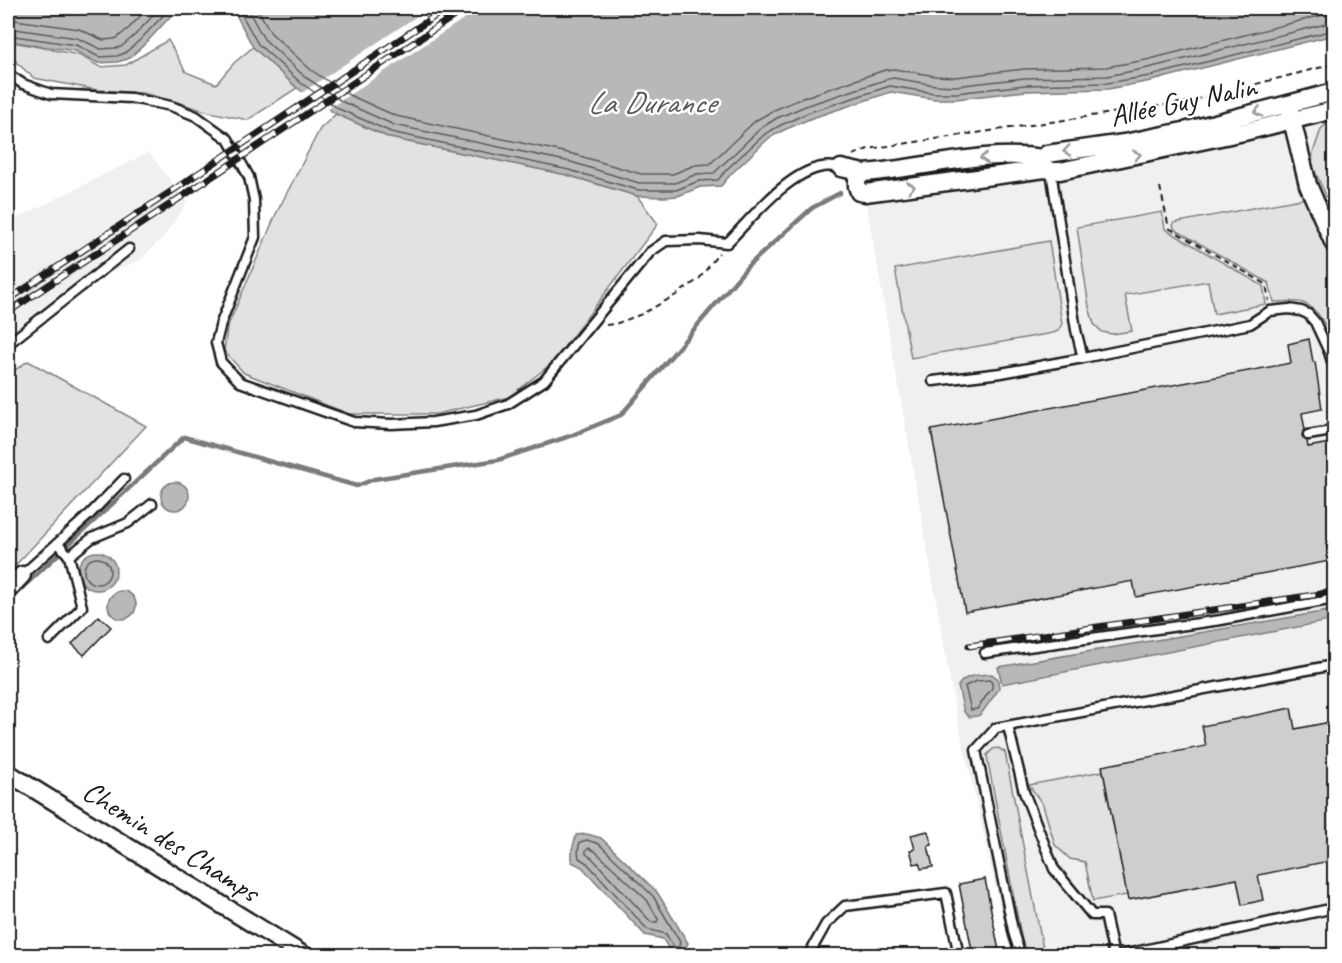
<svg xmlns="http://www.w3.org/2000/svg" width="1342" height="963" viewBox="0 0 1342 963" font-family="Caveat,sans-serif">
<style>
.built{fill:#f0f0f0}
.green{fill:#e2e2e2;stroke:#7f7f7f;stroke-width:1.5}
.water{fill:#b8b8b8;stroke:#7a7a7a;stroke-width:1.5}
.pier{fill:#fff}
.lines{fill:none;stroke-linecap:round;stroke-linejoin:round}
.shore{stroke:#5a5a5a;stroke-width:1.5}
.stream{stroke:#7a7a7a;stroke-width:4.5}
.building{fill:#cecece;stroke:#1c1c1c;stroke-width:1.5}
.service-casing{stroke:#1c1c1c;stroke-width:13}
.minor-casing{stroke:#1c1c1c;stroke-width:21}
.path{stroke:#1c1c1c;stroke-width:2;stroke-dasharray:6 4.5;stroke-linecap:butt}
.service{stroke:#fff;stroke-width:8}
.minor{stroke:#fff;stroke-width:16}
.rail-casing{stroke:#1c1c1c;stroke-width:7}
.rail{stroke:#fff;stroke-width:4.5;stroke-dasharray:14;stroke-linecap:butt}
.oneway{stroke:#999}
.labels{text-anchor:middle;dominant-baseline:central;stroke-width:5;stroke-linejoin:round;paint-order:stroke}
.street-label{font-size:30px;fill:#1c1c1c;stroke:#fff}
.water-label{font-size:32px;font-style:italic;fill:#5a5a5a;stroke:#fff}
</style>
<rect width="100%" height="100%" fill="#fff"/>
<filter id="ink" filterUnits="userSpaceOnUse"><feTurbulence type="fractalNoise" baseFrequency=".0167" numOctaves="2"/><feDisplacementMap in="SourceGraphic" scale="12" xChannelSelector="R" yChannelSelector="G"/><feConvolveMatrix kernelMatrix="1 2 1 2 8 2 1 2 1" color-interpolation-filters="sRGB"/></filter>
<g filter="url(#ink)">
<path class="built" d="M1334 105V955H1011L956 713 866 202 1145 161Z
M149 152 187 203 164 236 140 260 109 273 8 349V223Z"/>
<path class="green" d="M168 40 186 72 216 84 234 63 253 47 297 88 248 120 205 111 180 103 143 93 97 90 34 78 17 63 8 47V41L79 55 100 67 126 65Z
M336 114 390 138 567 175 637 196 658 224 552 363 509 397 437 414H349L244 373 224 351 227 328 276 214 320 129Z
M1334 117V213L1312 165 1313 153 1321 129Z
M1306 198 1334 265V351C1330 334 1322 310 1303 303 1295 300 1282 302 1274 302L1269 283 1174 229 1173 223Z
M1162 212 1165 229 1263 286 1266 304 1214 314 1208 281 1125 295 1132 331 1112 334 1102 332 1094 324 1089 307 1077 227Z
M1049 241 1062 324 1058 331 1053 333 911 358 895 269Z
M28 361 146 426 11 570 8 569V375Z
M998 748 1005 752 1043 949C1035 960 1029 957 1023 946L988 762 987 755 993 749Z
M1103 771 1127 895 1093 901 1085 862 1070 859 1055 845 1043 805 1029 785Z"/>
<path class="water" d="M8 8H178L145 44 128 59 117 62 98 63 75 51 8 41Z
M227 8H1334V35L1151 81 1108 89 1026 91 956 99H934L891 92 812 118 784 130 769 138 731 174 721 186 700 187 678 196 664 197 637 196 567 175 390 138 336 114 297 88 253 47 234 11Z
M161 496a14 14 0 1 1 28 0a14 14 0 1 1-28 0Z
M78 571a19 19 0 1 1 38 0a19 19 0 1 1-38 0Z
M108 605a14 14 0 1 1 28 0a14 14 0 1 1-28 0Z
M1334 610V620L1002 684 998 667Z
M992 674 998 679 999 689 981 714 977 716 969 717 964 712 958 686C965 674 980 675 992 674Z
M587 834 601 838 657 892 688 943 682 955C671 956 668 948 663 939L645 935 582 867 572 862V850L576 835Z"/>
<path class="pier" d="M429 8H480L325 111 300 94Z"/>
<g class="lines">
<path class="shore" d="M238 8 258 44 301 83 339 109 391 132 569 170 638 190H676L699 181 718 180 727 169 765 134 781 125 810 112 890 86 934 93H956L1025 85 1107 83 1150 76 1334 30
M247 8 264 39 305 77 343 102 394 125 571 162 639 183H675L697 174 714 173 761 128 777 118 808 105 888 79 893 78 935 85 955 86 1025 78 1107 76 1148 68 1334 22
M257 8 271 33 311 70 347 94 396 116 573 154 641 174H673L695 165 710 164 755 121 774 110 805 97 885 70 894 69 936 76 955 77 1024 69 1106 67 1146 60 1327 14 1334 13
M8 19 79 29 103 40 114 39 117 38 129 28 148 8
M8 28 77 38 101 49 115 48 121 47 135 35 160 8
M8 35 76 45 99 57 117 56 125 53 140 40 170 8
M84 571a13 13 0 1 1 26 0a13 13 0 1 1-26 0Z
M990 680 992 683V688L977 709 971 710 965 686 977 681Z
M587 840 599 844 653 896 680 942 679 947H676L673 946 666 934 647 929 587 863 579 858 578 851 580 842Z
M589 848 595 851 647 900 658 919 657 922H651L592 858 586 854V850Z"/>
<path class="stream" d="M8 601 184 437 357 486 374 479 498 460 570 436 621 415 748 266 812 208 840 193"/>
</g>
<path class="building" d="M1309 339 1313 362H1315L1322 409 1302 413 1305 430 1302 435 1304 439 1307 441 1308 447 1335 442V541L1326 543 1330 561 1136 597 1133 581 965 612 931 430 1291 363 1288 344Z
M99 616 111 627 84 655 72 644Z
M1291 708 1295 729 1335 721V860L1258 875 1263 900 1242 905 1237 879 1128 900 1102 766 1206 746 1202 726Z
M928 831 932 845 928 846 933 867 921 869 919 863 914 864 910 850 915 849 911 835Z
M985 879 1000 956H973L959 884Z"/>
<g class="lines">
<defs>
<path id="service" d="M8 74 23 84 51 94 131 98 171 106 196 116 228 139 249 177 254 200 255 237 221 323 216 343 221 362 240 382 354 422 391 424 433 422 476 415 508 404 544 381 650 252 666 241 700 240 727 243C751 219 787 173 822 167 827 166 835 167 841 168
M1051 171 1076 330 1083 358 1250 324 1270 311 1289 309 1301 311 1308 314 1315 322 1329 352 1334 368
M8 344 129 249
M933 381 1001 373 1083 358
M1308 435 1326 432 1334 426
M69 556 92 538 128 523 152 504
M22 575 90 514 124 479
M49 640 82 607 69 556 58 543
M985 653 1221 620 1334 599
M1008 726 1024 792 1054 869 1092 915H1105L1114 956
M808 956 826 924 845 906 946 893 958 951
M1021 956 1014 935 976 750 996 728 1334 665
M1117 956 1334 908"/>
<path id="minor" d="M1334 92 1188 130 1124 143 1047 154 1042 158 1041 163C1046 171 1051 171 1060 171L1244 132 1334 110
M1290 112 1308 185 1334 244
M1042 158C986 149 921 169 864 173L857 179V186L859 192 865 193 1045 169
M841 168 864 173
M8 590 22 575
M8 773 305 956"/>
</defs>
<use href="#service" class="service-casing"/>
<use href="#minor" class="minor-casing"/>
<path class="path" d="M853 155 868 149 1186 102 1334 64
M1160 187 1169 228 1266 284 1269 301
M606 325 615 324 642 314 676 295 699 279 719 253"/>
<use href="#service" class="service"/>
<use href="#minor" class="minor"/>
<defs>
<path id="rail" d="M8 300 447 8
M8 312 466 8
M969 646 1321 594 1334 589"/>
</defs>
<use href="#rail" class="rail-casing"/>
<use href="#rail" class="rail"/>
</g>
<defs><path id="oneway-chevron" d="M-2-3.5L2.5 0L-2 3.5" fill="none" stroke-width="1.6" stroke-linecap="round" stroke-linejoin="round" transform="scale(1.5)"/></defs>
<g class="oneway">
<use href="#oneway-chevron" transform="translate(1258 112) rotate(166)"/>
<use href="#oneway-chevron" transform="translate(1067 151) rotate(172)"/>
<use href="#oneway-chevron" transform="translate(1137 155) rotate(-12)"/>
<use href="#oneway-chevron" transform="translate(984 158) rotate(176)"/>
<use href="#oneway-chevron" transform="translate(911 187) rotate(-8)"/>
</g>
</g>
<g class="labels">
<g class="street-label">
<text transform="translate(1183 101) rotate(-12)">Allée Guy Nalin</text>
<text transform="translate(171 841) rotate(32)">Chemin des Champs</text>
</g>
<g class="water-label">
<text x="651" y="102">La Durance</text>
</g>
</g>
<rect width="1342" height="963" fill="none" stroke="#fff" stroke-width="30"/>
<rect x="15" y="15" width="1312" height="933" fill="none" stroke="#1c1c1c" stroke-width="2" filter="url(#ink)"/>
</svg>
